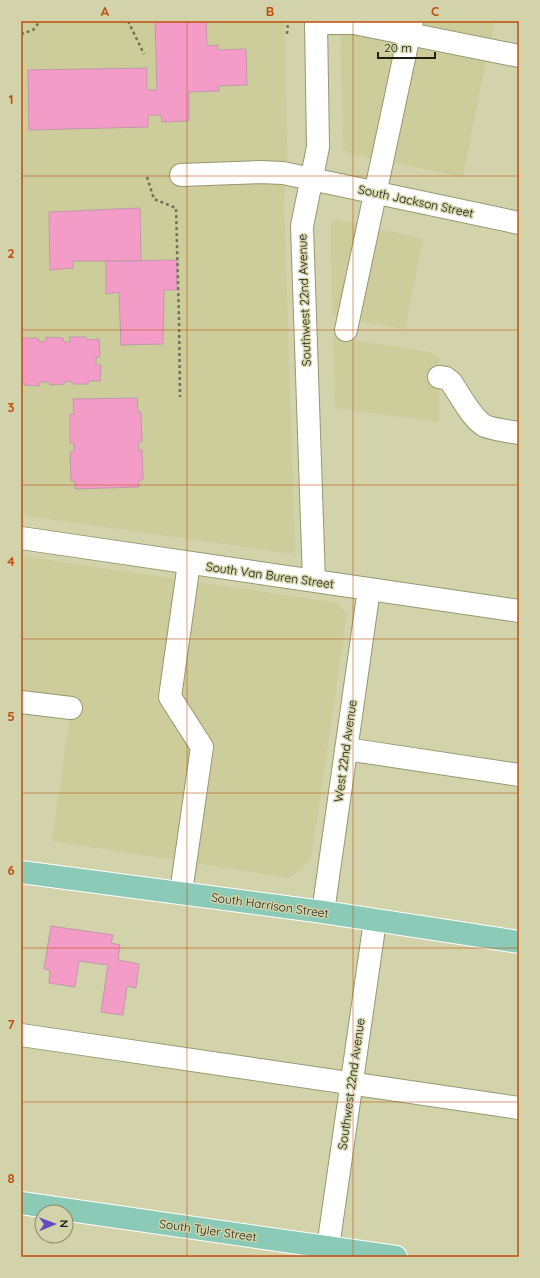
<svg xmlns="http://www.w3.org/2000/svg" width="540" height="1278" viewBox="0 0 540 1278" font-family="Quicksand,sans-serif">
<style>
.built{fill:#cccd9b}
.building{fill:#f49cc8;stroke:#c198ab}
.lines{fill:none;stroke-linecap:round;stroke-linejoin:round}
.minor-casing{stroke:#979871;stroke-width:24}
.major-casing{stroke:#fff;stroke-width:24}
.path{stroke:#717257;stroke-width:2.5;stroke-dasharray:3 3;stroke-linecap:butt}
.minor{stroke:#fff;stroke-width:22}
.major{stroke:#8bcab6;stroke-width:22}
.grid{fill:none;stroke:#c04e0d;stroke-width:1;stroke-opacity:0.55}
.labels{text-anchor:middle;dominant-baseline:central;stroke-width:3;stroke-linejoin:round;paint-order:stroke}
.street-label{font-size:12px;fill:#202011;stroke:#d2d3aa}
.neatline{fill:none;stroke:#c04e0d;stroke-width:1.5}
.grid-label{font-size:13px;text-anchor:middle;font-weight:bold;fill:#c04e0d}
</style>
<rect width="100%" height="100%" fill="#d2d3aa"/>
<path class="built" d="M21 21H285L287 157 284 205 295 551 292 554 21 515Z
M405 21H494L491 40Z
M340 30 486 61 463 177 347 153 343 149Z
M336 219 423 239 405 329 332 316 331 225Z
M333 337 430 352 439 357V422L335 408Z
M21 556 338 603 347 615 311 860 289 878 52 841 71 708 21 695Z"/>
<path class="building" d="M155 21H206L207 46 218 45V50L246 49 247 85 218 86 219 91 189 92V121L162 122 161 115H148V127L29 130 28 70 147 68V90H157Z
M140 208 141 261H73V268L50 270 49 212Z
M177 260V290H164L163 344 121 345 119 292 106 294V261Z
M46 337 63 338 64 342H71L69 337H86L87 340 99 339 100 357H96V365H101L100 381H88V384H73L72 382 65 381 64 384 50 385 49 382H40L39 386 24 385V382H21V338H38L39 342 46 341Z
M137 398 138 412H141L142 442H138L139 450H142L143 480H139V487L75 489V481H71L70 452H74V443H70V414H74L73 399Z
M51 926 113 935 111 943 120 945 118 960 139 964 136 988 127 986 123 1015 101 1012 108 965 79 961 75 987 49 983 50 970 44 969Z"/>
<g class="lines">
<defs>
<path id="minor" d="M316 23H354L519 56
M181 175 260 172 283 173 519 223
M346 330 412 21
M439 377 446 378 451 382C460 395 472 419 485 426 496 430 508 431 519 433
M21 538 519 611
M314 581 302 226 318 147 316 21
M21 702 71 708
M346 749 519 775
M181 892 202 747 170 697 189 563
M323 912 369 589
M21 1035 519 1108
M328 1247 375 921"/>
<path id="major" d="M21 872 323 912 519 942
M21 1203 396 1257"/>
</defs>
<use href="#minor" class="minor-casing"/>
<use href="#major" class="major-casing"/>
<path class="path" d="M128 21 144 54
M21 34 33 30 40 21
M287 34 288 21
M147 177 154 199 176 208 179 319 180 397"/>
<use href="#minor" class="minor"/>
<use href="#major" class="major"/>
</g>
<path class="grid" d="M187 21V1257M353 21V1257M21 176H519M21 330H519M21 485H519M21 639H519M21 793H519M21 948H519M21 1102H519"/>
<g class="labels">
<g class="street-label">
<text transform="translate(416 201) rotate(12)">South Jackson Street</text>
<text transform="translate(304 300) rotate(-92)">Southwest 22nd Avenue</text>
<text transform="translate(270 575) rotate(8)">South Van Buren Street</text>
<text transform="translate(345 751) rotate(-82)">West 22nd Avenue</text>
<text transform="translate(270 905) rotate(8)">South Harrison Street</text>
<text transform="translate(351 1084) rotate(-82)">Southwest 22nd Avenue</text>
<text transform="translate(208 1230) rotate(8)">South Tyler Street</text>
</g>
</g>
<rect width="540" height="1278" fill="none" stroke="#d2d3aa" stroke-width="44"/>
<g transform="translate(54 1224) rotate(89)"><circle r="19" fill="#d2d3aa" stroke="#8b8b6d"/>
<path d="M0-3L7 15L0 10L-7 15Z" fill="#6449c1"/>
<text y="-6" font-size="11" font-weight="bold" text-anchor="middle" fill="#202011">N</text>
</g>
<path d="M378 52v6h57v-6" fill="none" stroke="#202011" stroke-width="2"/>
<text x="384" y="52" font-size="12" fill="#202011" stroke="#d2d3aa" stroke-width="3" paint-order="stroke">20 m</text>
<rect x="22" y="22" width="496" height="1234" class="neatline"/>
<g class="grid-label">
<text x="105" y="16">A</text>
<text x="270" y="16">B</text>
<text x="435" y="16">C</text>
<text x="11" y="104">1</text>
<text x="11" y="258">2</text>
<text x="11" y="412">3</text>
<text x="11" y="566">4</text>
<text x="11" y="721">5</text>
<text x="11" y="875">6</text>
<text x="11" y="1029">7</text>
<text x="11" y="1183">8</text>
</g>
</svg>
